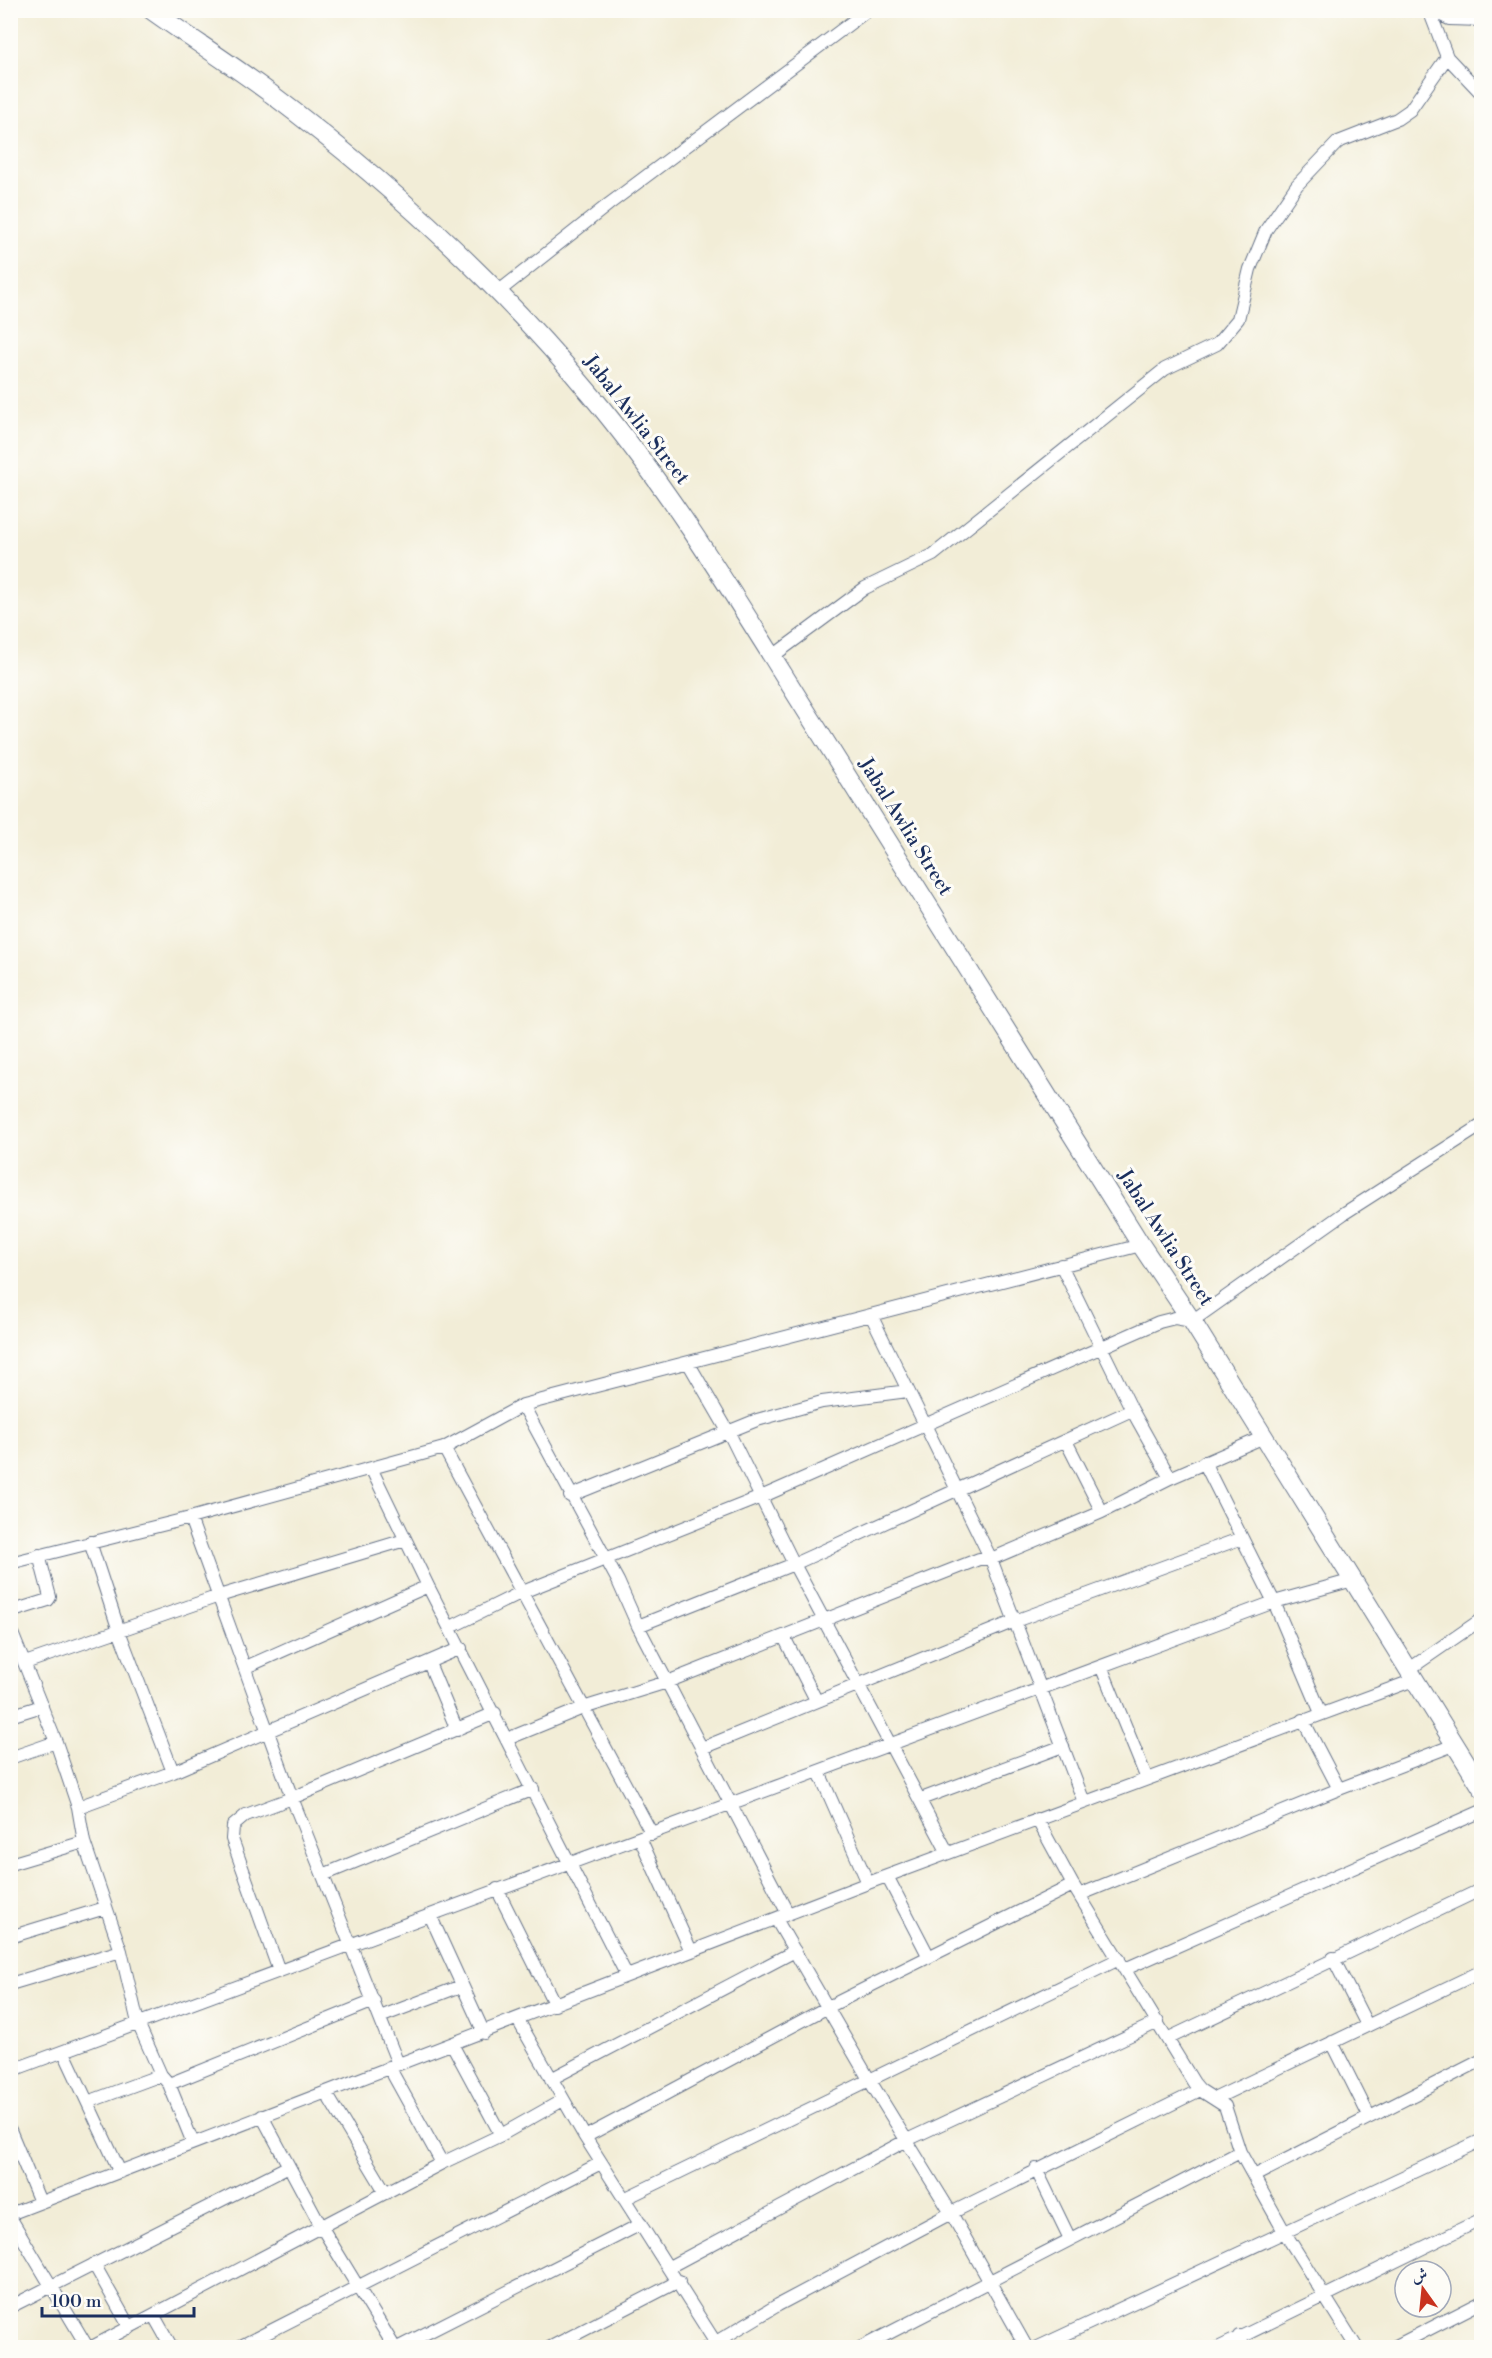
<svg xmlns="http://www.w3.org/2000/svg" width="1492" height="2358" viewBox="0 0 1492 2358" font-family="'Libre Bodoni',Amiri,serif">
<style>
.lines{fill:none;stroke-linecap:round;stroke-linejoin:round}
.minor-casing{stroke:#667288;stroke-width:14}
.highway-casing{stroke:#667288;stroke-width:20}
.minor{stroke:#fff;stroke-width:12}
.highway{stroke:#fff;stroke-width:18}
.labels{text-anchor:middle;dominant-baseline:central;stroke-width:6;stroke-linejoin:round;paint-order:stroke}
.street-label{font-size:20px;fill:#1b2f5e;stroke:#fdfcf7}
</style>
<rect width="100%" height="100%" fill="#fdfcf7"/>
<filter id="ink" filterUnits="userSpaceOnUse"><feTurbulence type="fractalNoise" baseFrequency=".0167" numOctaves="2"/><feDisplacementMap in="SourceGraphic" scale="12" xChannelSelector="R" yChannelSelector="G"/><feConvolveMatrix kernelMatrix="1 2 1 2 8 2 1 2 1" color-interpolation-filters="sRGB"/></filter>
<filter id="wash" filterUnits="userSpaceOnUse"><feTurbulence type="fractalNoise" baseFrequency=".008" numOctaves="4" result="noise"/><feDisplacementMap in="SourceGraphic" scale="24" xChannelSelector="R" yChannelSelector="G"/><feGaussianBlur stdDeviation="1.35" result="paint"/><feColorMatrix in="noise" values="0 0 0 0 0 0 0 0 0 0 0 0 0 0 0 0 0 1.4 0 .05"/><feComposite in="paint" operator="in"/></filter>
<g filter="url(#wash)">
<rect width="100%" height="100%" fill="#f2edd7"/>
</g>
<g filter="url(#ink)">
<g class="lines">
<defs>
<path id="minor" d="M1429 10 1447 57 1482 94
M1431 10 1449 19 1482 20
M498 292 609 204 868 10
M773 656 865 588 933 555 1165 369 1217 344 1238 319 1250 269 1266 230 1297 185 1338 142 1397 119 1410 110 1447 57
M1061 1265 1132 1410 1170 1478
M871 1315 991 1559 1084 1802
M689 1364 729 1433 794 1564 948 1853
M523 1405 618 1581 638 1626 788 1914
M1066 1441 1102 1512
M444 1448 652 1834
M1204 1462 1274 1602 1321 1713
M371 1468 428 1586 627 1976
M570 1496 757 1420 822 1402 908 1391
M190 1518 292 1798 398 2064
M90 1542 119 1631 173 1772
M10 1563 190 1518 444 1448 523 1405 1141 1245
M10 1612 48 1600 50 1597 39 1555
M638 1626 794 1564 1132 1410
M451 1627 520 1593 761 1497 1159 1322 1175 1318 1192 1321 1343 1214 1482 1125
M10 1628 56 1742 78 1807 84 1842 121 1951 138 2023 161 2075 169 2084 193 2143
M784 1637 816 1700
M25 1663 219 1596 405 1540
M429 1663 457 1730
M1101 1666 1147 1779
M246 1667 428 1586
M1408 1670 1482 1619
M10 1716 42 1706
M1303 1720 1339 1789
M507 1739 583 1708 667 1682 979 1559H991L1102 1512 1170 1478 1264 1437
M702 1748 1015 1621 1242 1538
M10 1758 56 1742
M819 1772 868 1883
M921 1799 1063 1746
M78 1807 173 1772 461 1648
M1037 1819 1073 1885 1194 2083 1200 2090 1225 2106 1240 2152 1285 2233 1357 2348
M640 1838 691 1951
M10 1864 84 1842
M323 1875 533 1789
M887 1876 929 1957
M497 1889 555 2005
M1079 1895 1339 1789 1454 1745
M430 1915 484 2033
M776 1919 870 2081 951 2213 1027 2348
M10 1937 105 1908
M1333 1958 1367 2025
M1125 1969 1482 1811
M279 1971 232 1839 233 1826 246 1815 292 1798 495 1713
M10 1984 121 1951
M380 2017 461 1986
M518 2020 585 2137 719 2348
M1169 2038 1482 1889
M1332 2042 1369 2116
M452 2044 501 2135
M64 2052 120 2172
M389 2067 442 2163
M10 2071 1274 1602 1353 1580
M551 2079 795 1951
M169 2084 374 2001
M326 2093 386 2193
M1216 2098 1482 1971
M88 2102 161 2075
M262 2116 321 2226 395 2348
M10 2130 40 2202
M585 2137 828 2007 1073 1885
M1036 2169 1070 2239
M1254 2176 1482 2060
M624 2199 1119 1959
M10 2214 868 1883 1414 1680
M10 2217 88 2348
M94 2264 130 2328
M669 2267 907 2140 1158 2022
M10 2307 287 2167
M154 2316 172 2348
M1239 2336 1244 2348
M90 2348 442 2163 501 2135 563 2100
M237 2348 601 2163
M397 2348 641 2224
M549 2348 679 2281
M706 2348 778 2305 951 2213 1200 2090
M860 2348 1240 2152
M1036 2348 1482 2140
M1218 2348 1482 2219
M1392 2348 1482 2302"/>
<path id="highway" d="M151 10C190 38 231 64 270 93 387 181 497 282 591 395 677 498 745 614 817 728 925 900 1033 1073 1141 1245L1192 1321 1482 1788"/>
</defs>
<use href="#minor" class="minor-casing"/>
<use href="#highway" class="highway-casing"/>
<use href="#minor" class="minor"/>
<use href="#highway" class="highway"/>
</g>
</g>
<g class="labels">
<g class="street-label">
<text transform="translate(636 420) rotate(52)">Jabal Awlia Street</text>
<text transform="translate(905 827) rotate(58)">Jabal Awlia Street</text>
<text transform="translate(1165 1238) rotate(57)">Jabal Awlia Street</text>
</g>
</g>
<rect width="1492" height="2358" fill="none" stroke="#fdfcf7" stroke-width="36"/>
<g transform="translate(1423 2289) rotate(345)"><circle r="28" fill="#fdfcf7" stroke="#a3aaba" stroke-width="1.5"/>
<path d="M0-4.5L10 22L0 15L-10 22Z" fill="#c8321e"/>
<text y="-9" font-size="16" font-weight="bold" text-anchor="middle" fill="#1b2f5e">ش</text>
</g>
<path d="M42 2307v9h152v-9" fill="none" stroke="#1b2f5e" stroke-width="3"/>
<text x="51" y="2307" font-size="18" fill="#1b2f5e" stroke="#fdfcf7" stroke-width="4.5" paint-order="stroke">100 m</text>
</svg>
